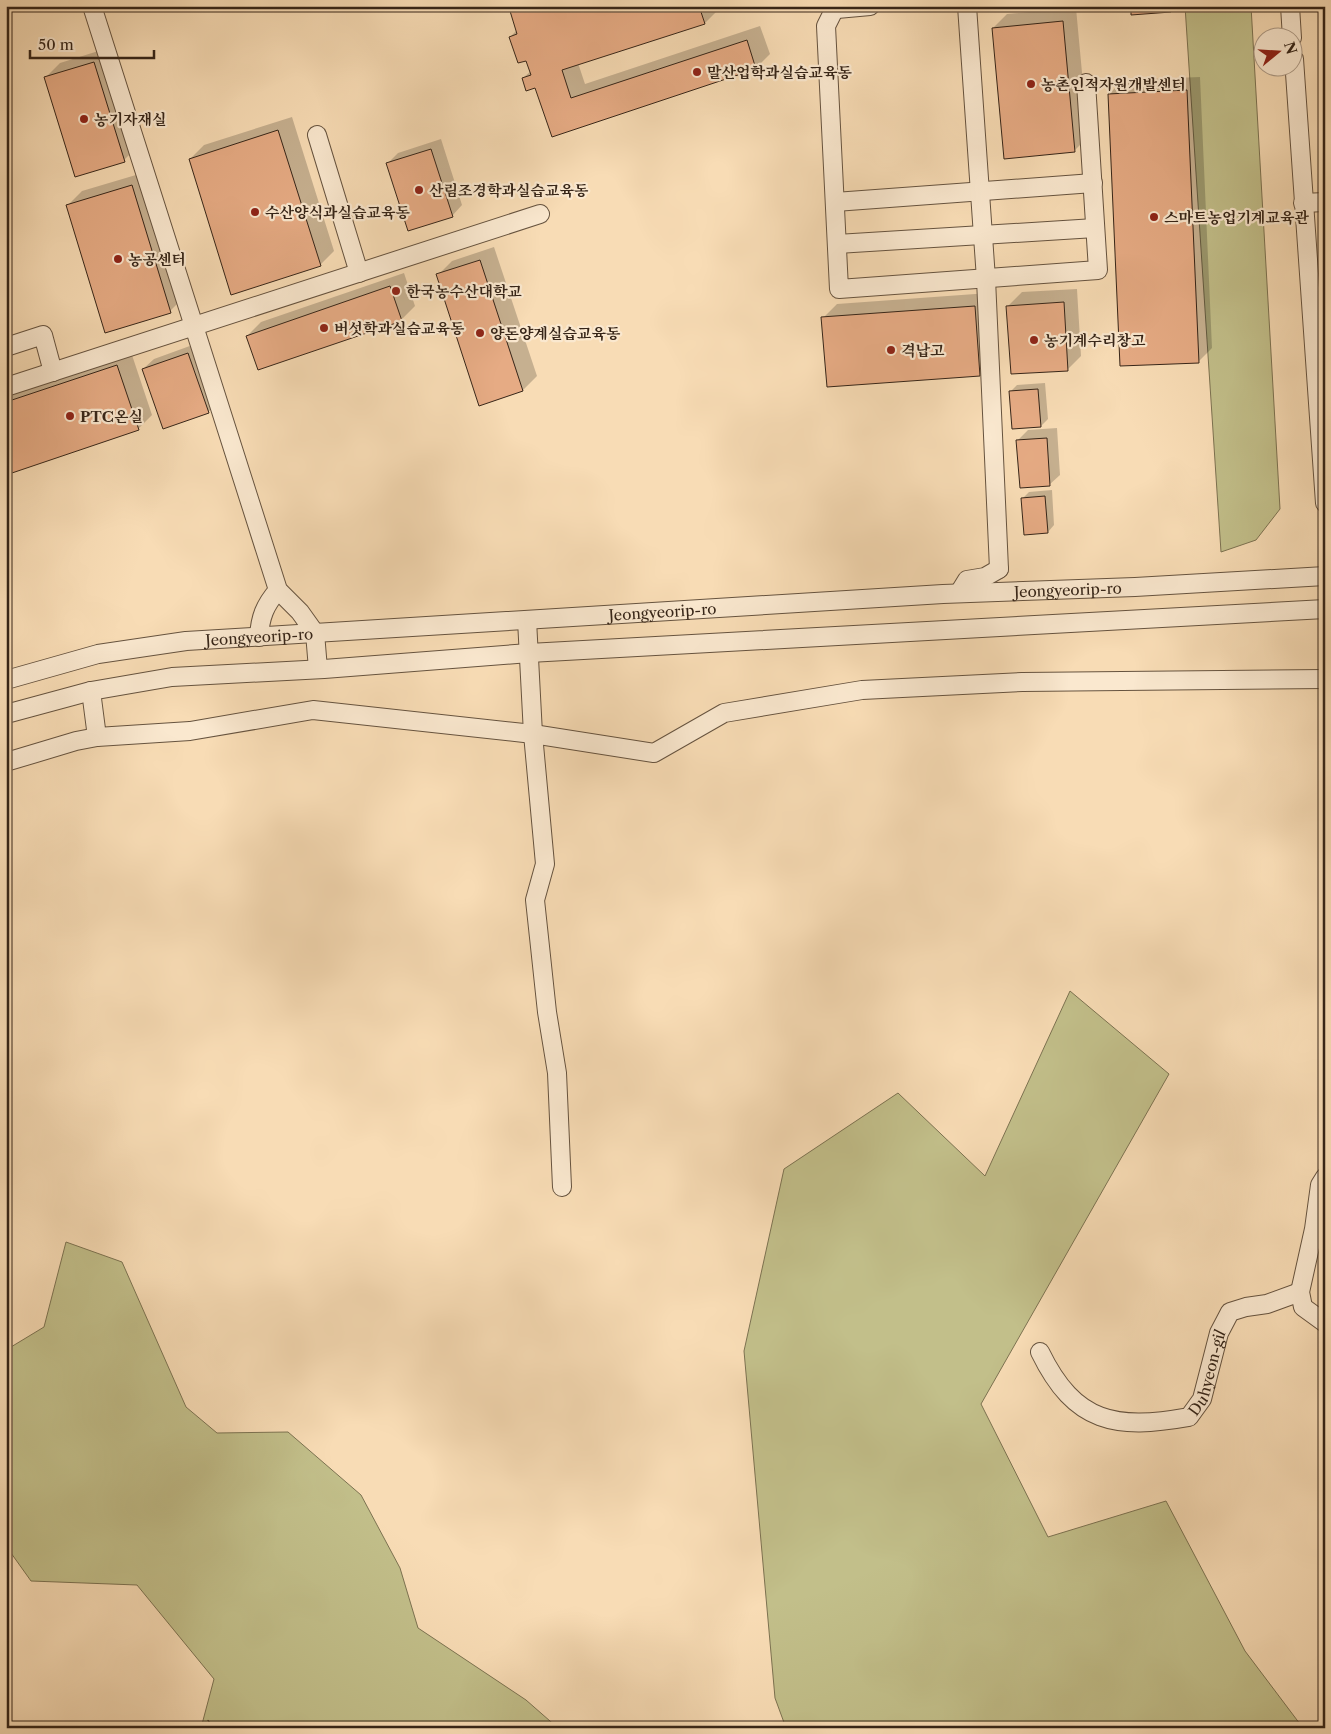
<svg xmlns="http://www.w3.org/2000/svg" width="1331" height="1734" viewBox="0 0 1331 1734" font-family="'Libre Caslon Text','Noto Serif KR',serif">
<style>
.green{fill:#c2bf8a;stroke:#7c7251}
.shadow{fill:#0003}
.building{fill:#e6ab84;stroke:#362518}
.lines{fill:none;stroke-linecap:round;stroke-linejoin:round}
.minor-casing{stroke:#66533f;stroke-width:20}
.path{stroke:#362518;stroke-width:3;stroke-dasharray:1 2.5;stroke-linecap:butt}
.minor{stroke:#fae8cf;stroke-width:18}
.poi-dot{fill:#8f2418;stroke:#fae8cf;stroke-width:2}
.labels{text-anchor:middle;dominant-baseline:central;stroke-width:4.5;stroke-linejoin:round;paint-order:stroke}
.poi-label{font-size:15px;font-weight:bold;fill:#362518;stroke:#fae8cf;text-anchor:start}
.street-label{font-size:15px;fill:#362518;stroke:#fae8cf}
</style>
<rect width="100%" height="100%" fill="#f8dcb5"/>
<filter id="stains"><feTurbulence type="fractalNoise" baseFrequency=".004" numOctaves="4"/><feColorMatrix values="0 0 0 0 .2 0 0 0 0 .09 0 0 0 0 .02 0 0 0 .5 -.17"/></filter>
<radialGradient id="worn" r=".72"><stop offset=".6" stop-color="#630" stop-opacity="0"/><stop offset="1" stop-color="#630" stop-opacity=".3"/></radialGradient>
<path class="green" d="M1185 6H1251L1280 509 1256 540 1221 552Z
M1070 991 1169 1074 981 1404 1048 1537 1166 1501 1245 1651 1303 1728H786L775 1698 744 1351 784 1169 898 1093 985 1176Z
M66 1242 122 1262 186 1407 217 1433 288 1432 361 1495 400 1568 418 1628 526 1700 558 1728H201L214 1679 137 1585 31 1581 6 1546V1350L44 1327Z"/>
<path class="shadow" d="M516 6H718L719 9 705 23 578 63 585 84 760 26 770 54 756 68 553 135 536 86 523 78 531 71 527 59 510 37 517 30 511 11Z
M1076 8 1088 137 1074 151 993 28 1007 14Z
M108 48 138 146 124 160 46 77 60 63Z
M1200 77 1212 348 1198 362 1109 94 1123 80Z
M292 117 334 251 320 265 190 159 204 145Z
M441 139 462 205 452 216 387 164 398 153Z
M146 172 184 297 170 311 68 205 82 191Z
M494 247 537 376 523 390 438 275 452 261Z
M404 273 415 306 401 320 247 336 261 322Z
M1077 289 1081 356 1067 370 1008 306 1022 292Z
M989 293 994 361 980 375 823 318 837 304Z
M198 343 219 402 208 412 143 369 154 359Z
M131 352 152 415 138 429 6 474V394Z
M1045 383 1048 419 1041 426 1010 392 1017 385Z
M1057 428 1060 475 1049 485 1018 440 1028 430Z
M1052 490 1054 525 1048 532 1023 498 1029 492Z"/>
<path class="building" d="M524 6H699L705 24 562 70 571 98 747 40 756 69 552 137 535 88 526 91 522 78 531 75 526 61 518 63 509 37 517 34 510 11Z
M1131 6H1170L1171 12 1131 15Z
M1063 21 1075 152 1004 159 992 28Z
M94 62 125 162 75 177 44 77Z
M1187 90 1199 363 1120 366 1108 94Z
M278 130 321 266 231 295 189 159Z
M431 149 453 217 408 231 386 163Z
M132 185 171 313 105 333 66 205Z
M480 260 523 391 479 406 436 274Z
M390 286 402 321 258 370 246 336Z
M1064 302 1068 371 1011 374 1006 306Z
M975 306 980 376 827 387 821 317Z
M188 353 209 413 163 429 142 369Z
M117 365 139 430 6 475V402Z
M1038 389 1041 427 1012 429 1009 391Z
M1047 438 1050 486 1020 488 1016 440Z
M1045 496 1048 533 1024 535 1021 498Z"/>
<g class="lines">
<defs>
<g id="minor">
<path d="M92 6 278 590 300 612 315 633 318 669"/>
<path d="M836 6 826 26 839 289 1098 270 1086 83"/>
<path d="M967 6 986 279 999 569"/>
<path d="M1290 6 1292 38"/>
<path d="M837 9 870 6"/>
<path d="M1294 59 1325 503"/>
<path d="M317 135 359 273"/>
<path d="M835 202 1093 183"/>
<path d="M1303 203 1325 202"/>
<path d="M837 244 1095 228"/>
<path d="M6 347 43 335 53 372"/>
<path d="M6 387 540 214"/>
<path d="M959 593 967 580 985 577 999 569"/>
<path d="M527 620 533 734 545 864 535 900 547 1012 557 1073 562 1187"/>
<path d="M259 637C260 617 265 605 278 590"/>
<path id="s1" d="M6 680 98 654 186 641 943 594 1135 587 1325 576"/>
<path d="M91 691 97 737 190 731 313 710 533 734 654 753 724 713 862 690 1022 682 1325 679"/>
<path d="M6 714 91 691 172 677 324 669 529 653 1325 609"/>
<path d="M6 762 76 741 97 737"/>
<path d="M1325 1177 1320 1185 1314 1229 1300 1292 1303 1307 1325 1323"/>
<path id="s2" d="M1040 1352C1075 1424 1116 1430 1189 1417L1202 1399 1219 1333 1230 1312 1246 1307 1267 1304 1300 1292"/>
</g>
</defs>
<use href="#minor" class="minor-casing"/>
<path class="path" d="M200 1728 210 1720"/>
<use href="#minor" class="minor"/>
</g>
<g class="poi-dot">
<circle cx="697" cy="72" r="5"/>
<circle cx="1031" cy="84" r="5"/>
<circle cx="84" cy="119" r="5"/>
<circle cx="419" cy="190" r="5"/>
<circle cx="255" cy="212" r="5"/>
<circle cx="1154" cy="217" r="5"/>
<circle cx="118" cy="259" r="5"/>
<circle cx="396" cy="291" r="5"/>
<circle cx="324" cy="328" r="5"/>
<circle cx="480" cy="333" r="5"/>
<circle cx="1034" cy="340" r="5"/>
<circle cx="891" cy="350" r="5"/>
<circle cx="70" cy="416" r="5"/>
</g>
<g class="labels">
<g class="poi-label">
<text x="707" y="72">말산업학과실습교육동</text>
<text x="1041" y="84">농촌인적자원개발센터</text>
<text x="94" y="119">농기자재실</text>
<text x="429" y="190">산림조경학과실습교육동</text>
<text x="265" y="212">수산양식과실습교육동</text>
<text x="1164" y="217">스마트농업기계교육관</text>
<text x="128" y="259">농공센터</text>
<text x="406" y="291">한국농수산대학교</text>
<text x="334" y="328">버섯학과실습교육동</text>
<text x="490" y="333">양돈양계실습교육동</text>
<text x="1044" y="340">농기계수리창고</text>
<text x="901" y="350">격납고</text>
<text x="80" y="416">PTC온실</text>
</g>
<g class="street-label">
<text stroke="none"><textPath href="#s1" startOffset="1068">Jeongyeorip-ro</textPath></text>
<text stroke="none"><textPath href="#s1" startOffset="662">Jeongyeorip-ro</textPath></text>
<text stroke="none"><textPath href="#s1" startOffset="258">Jeongyeorip-ro</textPath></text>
<text stroke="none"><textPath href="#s2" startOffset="229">Duhyeon-gil</textPath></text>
</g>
</g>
<rect width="1331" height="1734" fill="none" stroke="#f8dcb5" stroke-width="25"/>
<rect x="8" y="8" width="1316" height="1719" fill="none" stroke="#362518" stroke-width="2.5"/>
<rect x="12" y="12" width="1306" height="1709" fill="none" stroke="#362518"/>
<g transform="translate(1278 52) rotate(72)"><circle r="24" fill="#fae8cf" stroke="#ac9a86"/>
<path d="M0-4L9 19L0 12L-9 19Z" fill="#8f2418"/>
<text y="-8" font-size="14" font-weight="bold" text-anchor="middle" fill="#362518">N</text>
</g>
<path d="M30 50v8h124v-8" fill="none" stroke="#362518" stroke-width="2.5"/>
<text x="38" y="50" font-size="15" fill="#362518" stroke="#fae8cf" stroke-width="4" paint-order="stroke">50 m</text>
<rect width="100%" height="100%" filter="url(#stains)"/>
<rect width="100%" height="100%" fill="url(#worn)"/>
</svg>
